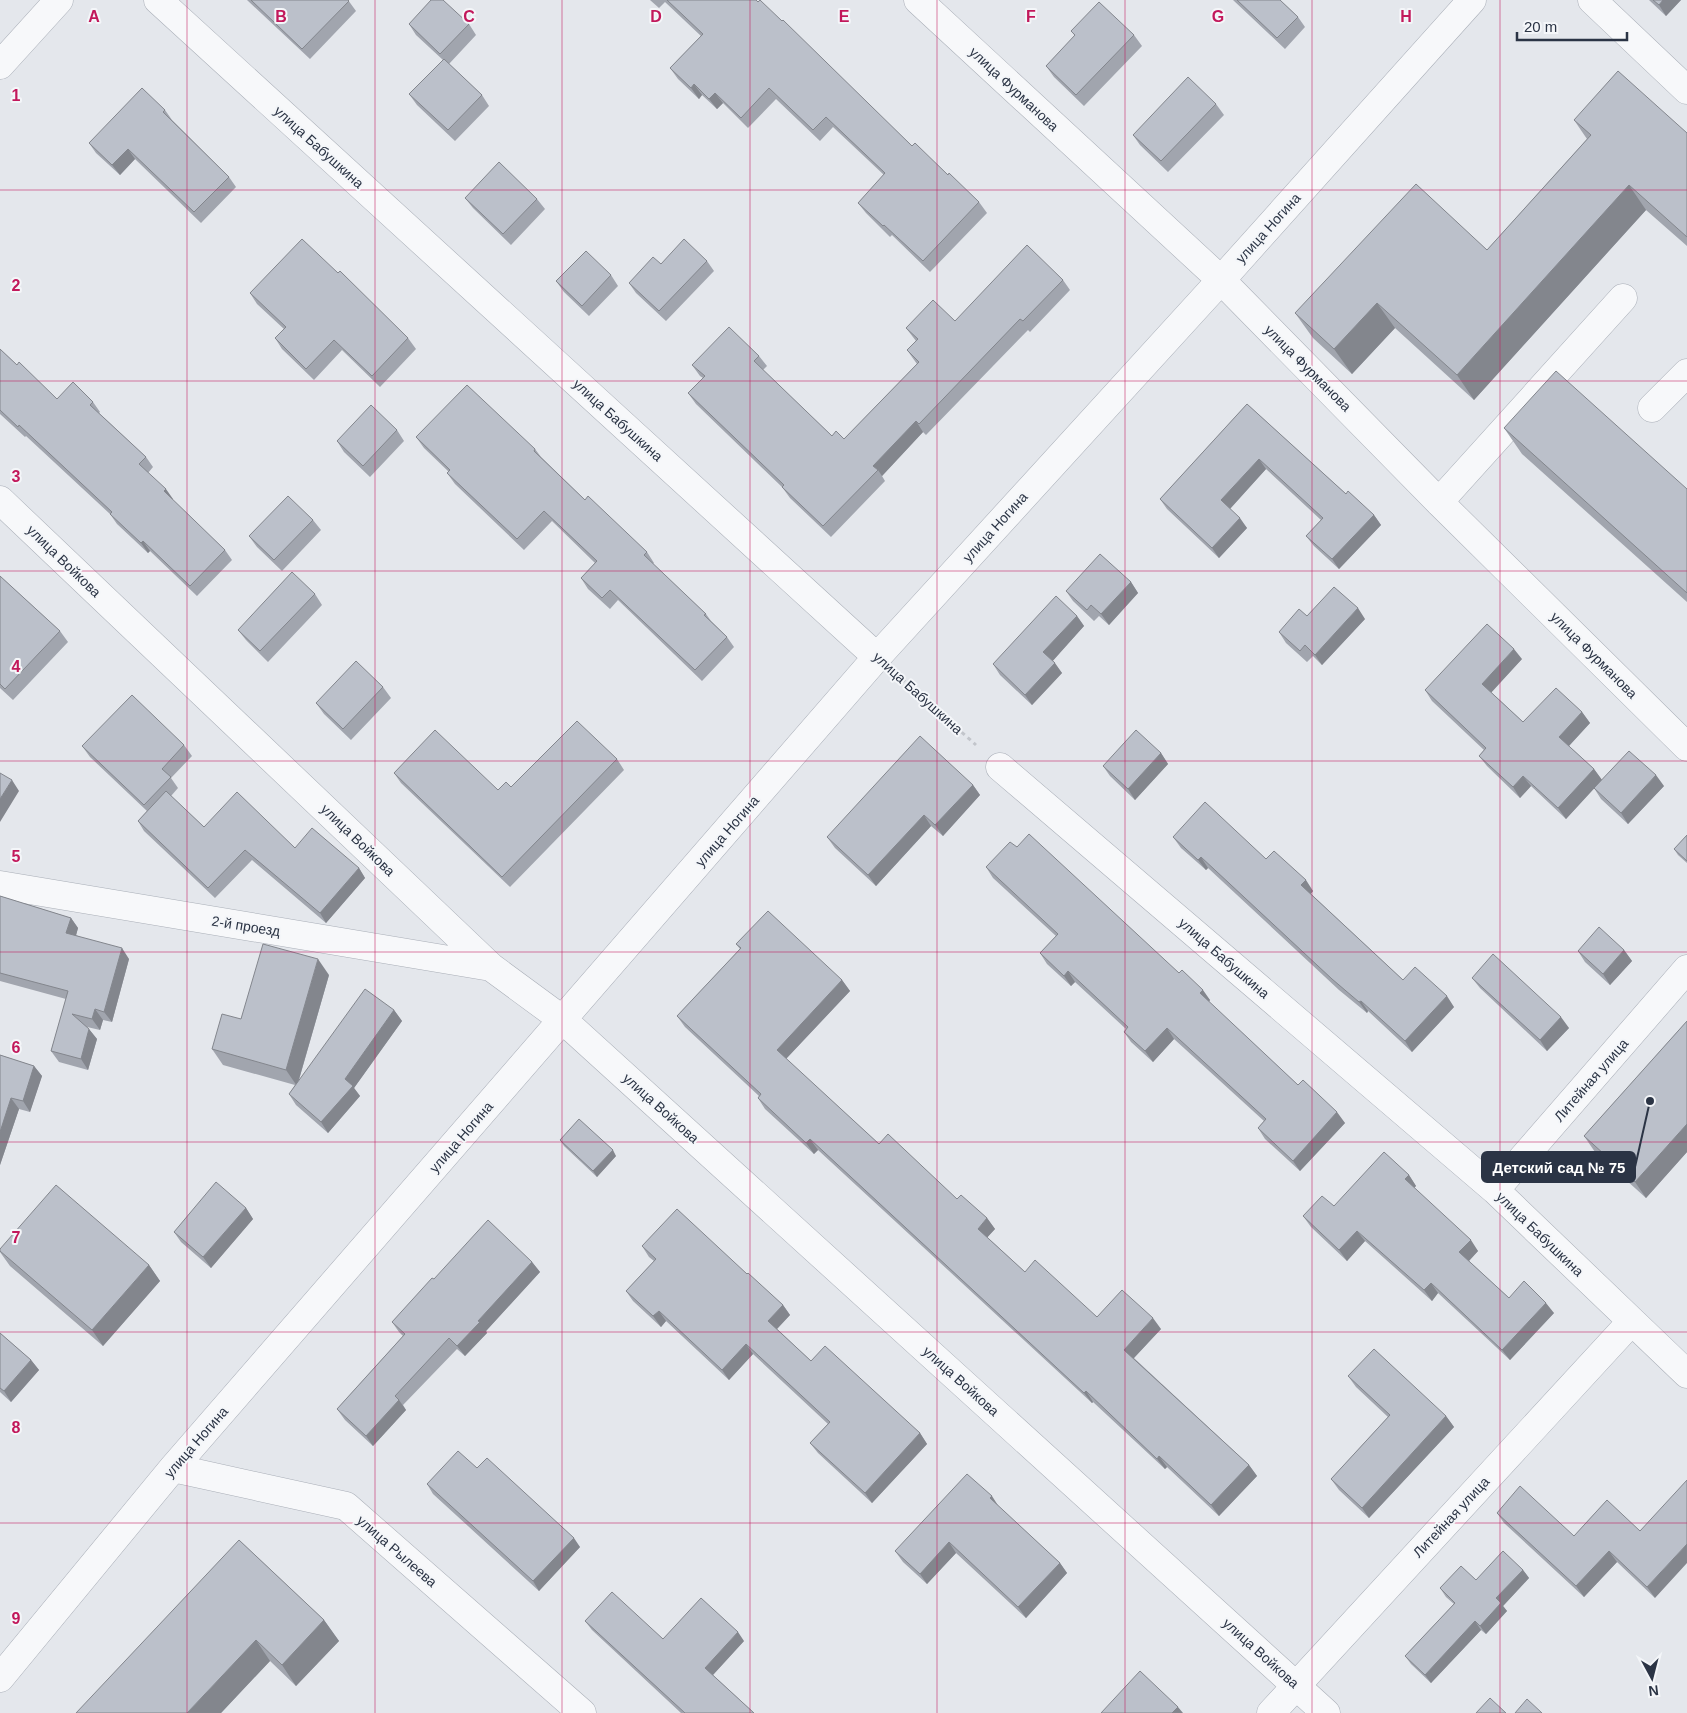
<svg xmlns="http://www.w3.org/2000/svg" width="1687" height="1713" viewBox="0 0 1687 1713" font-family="Helvetica,sans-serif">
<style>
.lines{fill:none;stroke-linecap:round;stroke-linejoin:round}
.minor-casing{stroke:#a9aeb7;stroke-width:29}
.path{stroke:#c2c5cb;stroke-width:3;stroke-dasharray:4 4;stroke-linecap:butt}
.minor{stroke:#f7f8fa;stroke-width:28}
.wall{fill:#a1a5ae}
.shaded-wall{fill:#83868d}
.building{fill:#bbc0ca;stroke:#83868d}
.grid{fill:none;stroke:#c2185b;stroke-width:1;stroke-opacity:0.55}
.labels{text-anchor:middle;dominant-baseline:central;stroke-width:4;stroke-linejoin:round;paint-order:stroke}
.street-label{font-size:14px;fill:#2b3445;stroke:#f4f6f9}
.grid-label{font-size:16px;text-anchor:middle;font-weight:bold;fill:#c2185b;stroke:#f4f6f9;stroke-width:4;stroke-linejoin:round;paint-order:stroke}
.leader{fill:none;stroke:#2b3445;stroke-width:2}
.callout-dot{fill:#2b3445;stroke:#f4f6f9;stroke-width:2}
.callout{fill:#2b3445;stroke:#2b3445;stroke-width:2}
.callout-label{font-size:15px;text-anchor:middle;font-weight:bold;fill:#fff}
</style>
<rect width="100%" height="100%" fill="#e4e7ec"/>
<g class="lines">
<defs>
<path id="minor" d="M158 0 877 657
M918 0 1221 280 1439 502 1687 747
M1592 0 1687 90
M0 65 59 0
M1652 408 1687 373
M0 500 491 967 563 1020 1326 1713
M1439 502 1623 298
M1000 767 1495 1190 1687 1374
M0 885 491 967
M1495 1190 1687 969
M173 1468 346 1506 582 1713
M0 1678 173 1468 877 657 1221 280 1472 0
M1271 1713 1631 1322"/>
</defs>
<use href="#minor" class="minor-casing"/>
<path class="path" d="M902 679 976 745"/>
<use href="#minor" class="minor"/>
</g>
<path class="wall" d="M247 0H348L356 11 310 59Z
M650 0H756L912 146 979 202 987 213 930 272 892 235 890 237 866 213 858 203 884 175 833 127 820 141 776 99 748 128 723 103 717 109 702 95 699 99 678 79 670 68 701 36 665 2 659 8Z
M1233 0H1280L1298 17 1305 27 1285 49Z
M1649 0H1681L1666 16Z
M409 24H469L476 35 449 64 482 95 489 106 455 141 417 105 409 94 443 60 416 35Z
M1071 31 1134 35 1142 46 1084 106 1054 77 1046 66 1075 36Z
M1216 104 1224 115 1168 172 1140 145 1133 135Z
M165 110 172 120 229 177 236 187 201 223 135 159 120 175 96 153 89 143Z
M1574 120 1687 133V246L1646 210 1474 400 1395 328 1352 374 1313 338 1295 313 1487 250 1587 139Z
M465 198 537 199 545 209 511 245 473 208Z
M707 261 714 271 666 321 636 293 629 283 661 264Z
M611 275 618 286 589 316 564 292 556 281Z
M1063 280 1070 290 1030 332 1028 330 926 435 923 432 882 476 885 481 831 537 790 498 782 487 696 404 688 393 703 378 700 376 692 365 759 356 767 366 763 370 832 436 844 439 917 364 907 350 916 341 906 328 955 321Z
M250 293 408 338 416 349 380 387 342 350 314 380 282 349 275 338 284 329 257 304Z
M0 349 17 365 57 399 93 402 100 412 99 413 146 457 153 467 148 473 172 500 225 550 232 560 197 596 150 551 148 553 117 524 110 514 26 436 25 437 0 414Z
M1247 404 1346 494 1374 515 1381 525 1339 569 1314 546 1306 536 1321 520 1266 469 1230 509 1247 528 1219 558 1167 509 1160 499Z
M1504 428 1687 489V602L1522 454Z
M397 430 404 441 370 477 344 452 337 441Z
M416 437 535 449 541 457 585 500 647 552 654 563 653 564 706 614 711 621 727 637 734 647 702 681 618 600 610 609 588 589 581 578 595 563 552 521 524 550 455 484 447 473 449 472 424 448Z
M313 520 321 530 282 571 257 547 249 536Z
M0 576 60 631 68 642 13 700 0 688Z
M1131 582 1138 593 1109 625 1099 616 1094 621 1073 601 1066 591Z
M315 594 322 605 268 662 246 640 238 630Z
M1077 616 1084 626 1052 661 1062 673 1032 705 1000 675 993 664Z
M1307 616 1365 619 1322 665 1313 656 1307 662 1286 643 1279 632Z
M1522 659 1491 692 1523 722 1582 712 1590 723 1569 746 1594 769 1602 780 1664 786 1628 824 1601 799 1594 788 1566 819 1531 786 1520 798 1487 766 1479 756 1484 750 1432 701 1425 690Z
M383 687 391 698 351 740 324 714 316 703Z
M184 745 192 756 171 778 178 788 171 796 204 827 295 848 359 868 365 878 326 923 252 860 215 898 144 831 138 821 147 811 90 757 82 746Z
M1161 753 1168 764 1135 800 1110 776 1103 766Z
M617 759 624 770 510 887 401 783 394 773 498 790Z
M973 785 980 795 943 836 931 826 876 886 835 848 827 837Z
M1687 835V863L1678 855 1674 849Z
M1173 837 1266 859 1313 891 1311 894 1403 980 1454 1007 1412 1052 1368 1011 1367 1013 1339 990 1208 868 1206 870 1181 848Z
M986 867 1179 973 1210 1000 1209 1002 1298 1085 1345 1123 1300 1171 1265 1139 1258 1128 1264 1121 1174 1039 1153 1062 1131 1042 1124 1032 1126 1029 1075 982 1071 986 1047 964 1040 953 1056 936 993 878Z
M0 896 71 918 78 928 76 935 129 959 112 1022 103 1020 100 1030 87 1027 97 1039 88 1070 59 1062 51 1051 66 999 0 981Z
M736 944 842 980 850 991 786 1059 879 1144 957 1199 987 1218 995 1229 987 1237 1025 1272 1097 1317 1161 1329 1134 1358 1249 1465 1257 1476 1219 1516 1167 1467 1165 1469 1093 1402 1092 1403 818 1150 814 1154 765 1109 758 1098 759 1096 685 1027 677 1016 740 949Z
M1624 950 1632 961 1610 985 1585 962 1578 951Z
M329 975 299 1080 394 1010 402 1021 354 1088 360 1096 328 1133 296 1105 289 1094 295 1085 223 1065 212 1049Z
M1472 978 1569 1028 1547 1051 1480 988Z
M1687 1021V1152L1646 1198 1595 1152 1584 1136Z
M0 1055 34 1066 42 1076 30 1112 19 1109 0 1165Z
M560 1140 616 1156 597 1177 564 1146Z
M1409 1175 1416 1186 1414 1188 1478 1251 1469 1261 1509 1298 1554 1313 1510 1360 1438 1293 1432 1301 1365 1241 1347 1261 1311 1227 1303 1216 1334 1206Z
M246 1208 253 1219 211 1268 181 1242 174 1232Z
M642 1246 747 1274 783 1305 790 1315 777 1329 811 1361 920 1433 927 1444 872 1503 818 1453 810 1443 828 1424 753 1354 729 1380 666 1321 661 1327 633 1301 626 1291 654 1261 649 1257Z
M0 1249 149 1265 160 1281 103 1346 10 1266 0 1252Z
M532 1262 540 1272 486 1331 487 1333 465 1356 457 1349 403 1405 406 1410 373 1446 345 1420 337 1409 403 1336 399 1332 392 1322 434 1279Z
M0 1333 31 1360 39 1370 11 1402 0 1392Z
M1348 1376 1446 1416 1454 1427 1369 1518 1339 1490 1331 1479 1388 1417 1356 1387Z
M477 1468 580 1547 539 1591 433 1494 427 1484Z
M1607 1500 1655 1598 1617 1562 1584 1597 1504 1523 1497 1513 1574 1536Z
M999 1507 1060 1563 1067 1573 1026 1618 956 1553 927 1584 903 1562 895 1551Z
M239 1540 324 1620 339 1641 296 1686 270 1661 221 1713Z
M1523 1570 1529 1578 1503 1606 1507 1611 1486 1634 1481 1630 1431 1683 1411 1664 1405 1656 1454 1604 1446 1597 1440 1588Z
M585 1621 663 1639 744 1641 713 1675 754 1713H681L592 1630Z"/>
<path class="shaded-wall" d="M1663 0H1681L1666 16 1659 5Z
M694 84 702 95 699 99 691 88Z
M715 93 723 103 717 109 709 99Z
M128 149 135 159 120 175 112 165Z
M1629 185 1646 210 1474 400 1457 375Z
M1377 303 1395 328 1352 374 1334 349Z
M916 421 923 432 882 476 878 470 873 466Z
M1259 459 1266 469 1228 511 1221 500Z
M166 489 173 499 171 502 164 491Z
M1374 515 1381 525 1339 569 1332 559Z
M1240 518 1247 528 1219 558 1212 548Z
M143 541 150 551 148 553 141 543Z
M1131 582 1138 593 1109 625 1101 614Z
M1358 608 1365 619 1322 665 1315 655Z
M1077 616 1084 626 1051 663 1043 652Z
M1514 649 1522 659 1490 694 1482 684Z
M1055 663 1062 673 1032 705 1025 695Z
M1582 712 1590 723 1567 748 1559 737Z
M1161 753 1168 764 1135 800 1128 789Z
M1594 769 1602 780 1566 819 1558 808Z
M1656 775 1664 786 1628 824 1621 813Z
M1523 776 1531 786 1520 798 1513 787Z
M12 780 19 791 0 822V799Z
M973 785 980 795 943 836 935 825Z
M924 815 931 826 876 886 868 875Z
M1201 857 1208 868 1206 870 1198 860Z
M359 868 365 878 326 923 320 913Z
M1306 880 1313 891 1309 896 1301 885Z
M71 918 78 928 74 943 66 933Z
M122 948 129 959 112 1022 104 1012Z
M1624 950 1632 961 1610 985 1603 974Z
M318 959 329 975 297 1086 286 1070Z
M1068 971 1075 982 1071 986 1064 976Z
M842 980 850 991 784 1061 777 1050Z
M1203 990 1210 1000 1207 1004 1200 993Z
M1447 996 1454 1007 1412 1052 1405 1041Z
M1361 1001 1368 1011 1367 1013 1359 1002Z
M95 1009 103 1020 100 1030 92 1019Z
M394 1010 402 1021 354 1088 360 1096 328 1133 321 1122 345 1079Z
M1561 1017 1569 1028 1547 1051 1540 1040Z
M1167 1028 1174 1039 1153 1062 1145 1051Z
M89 1029 97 1039 88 1070 81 1059Z
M34 1066 42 1076 30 1112 23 1101Z
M11 1098 19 1109 0 1165V1132Z
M1337 1112 1345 1123 1300 1171 1293 1161Z
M1687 1124V1152L1646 1198 1635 1182Z
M810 1139 818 1150 814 1154 806 1143Z
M613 1150 616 1156 597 1177 593 1171Z
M1409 1175 1416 1186 1412 1190 1405 1179Z
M246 1208 253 1219 211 1268 203 1257Z
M987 1218 995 1229 985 1240 978 1229Z
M1357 1231 1365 1241 1347 1261 1339 1250Z
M1471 1240 1478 1251 1467 1263 1459 1252Z
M532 1262 540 1272 486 1331 487 1333 465 1356 457 1346 478 1321Z
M149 1265 160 1281 103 1346 92 1330Z
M1431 1283 1438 1293 1432 1301 1424 1290Z
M1546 1303 1554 1313 1510 1360 1502 1350Z
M783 1305 790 1315 775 1331 768 1321Z
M659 1311 666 1321 661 1327 653 1316Z
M1153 1318 1161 1329 1132 1360 1124 1350Z
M746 1344 753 1354 729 1380 722 1370Z
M31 1360 39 1370 11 1402 4 1391Z
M1086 1391 1093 1402 1092 1403 1084 1393Z
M399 1400 406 1410 373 1446 366 1436Z
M1446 1416 1454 1427 1369 1518 1362 1508Z
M920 1433 927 1444 872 1503 865 1493Z
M1159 1456 1167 1467 1165 1469 1157 1459Z
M1249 1465 1257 1476 1219 1516 1211 1505Z
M992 1496 999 1507 990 1498Z
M574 1538 580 1547 539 1591 533 1581Z
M949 1542 956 1553 927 1584 920 1574Z
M1687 1544V1563L1655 1598 1647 1587Z
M1609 1551 1617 1562 1584 1597 1576 1586Z
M1060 1563 1067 1573 1026 1618 1018 1607Z
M1523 1570 1529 1578 1503 1606 1507 1611 1486 1634 1480 1626 1496 1598Z
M324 1620 339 1641 296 1686 282 1665Z
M1475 1621 1481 1630 1431 1683 1425 1675Z
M738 1632 744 1641 711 1677 705 1668Z
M256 1640 270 1661 221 1713H187Z
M1178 1707 1183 1713H1172Z"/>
<path class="building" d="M251 0H348L349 1 302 49Z
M431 0H443L469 24 440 54 409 24Z
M667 0H756L758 2 760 0 782 21 783 20 912 146 915 143 948 175 949 173 979 202 923 261 884 225 883 226 858 203 885 173 826 117 813 130 769 88 741 118 715 93 709 99 694 84 691 88 670 68 703 34Z
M1237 0H1280L1298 17 1277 38Z
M1653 0H1663L1659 5Z
M1099 2 1134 35 1076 95 1046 66 1075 35 1071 31Z
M444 59 482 95 448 130 409 94Z
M1618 71 1687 133V237L1629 185 1457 375 1377 303 1334 349 1295 313 1416 184 1487 250 1591 135 1574 120Z
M1188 77 1216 104 1161 161 1133 135Z
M142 88 165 110 163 112 229 177 194 212 128 149 112 165 89 143Z
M499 162 537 199 503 234 465 198Z
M302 239 338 273 340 271 408 338 372 376 334 340 306 369 275 338 286 327 250 293Z
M684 239 707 261 659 311 629 283 653 257 661 264Z
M1027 245 1063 280 1023 321 1020 319 919 424 916 421 873 466 878 470 823 526 782 487 784 485 688 393 705 376 692 365 729 327 759 356 754 361 832 436 836 431 844 439 919 362 907 350 918 339 906 328 933 300 955 321Z
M586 251 611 275 582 306 556 281Z
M0 349 17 365 19 362 57 399 73 382 93 402 90 405 146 457 139 464 166 489 164 491 225 550 190 586 143 541 141 543 110 514 112 512 19 425 18 427 0 410Z
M1556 371 1687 489V593L1504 428Z
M467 385 535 449 534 451 585 500 588 496 647 552 644 555 706 614 704 615 727 637 695 670 610 590 602 598 581 578 597 561 544 511 517 539 447 473 450 470 416 437Z
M1247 404 1346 494 1348 491 1374 515 1332 559 1306 536 1323 518 1259 459 1221 500 1240 518 1212 548 1160 499Z
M371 405 397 430 363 466 337 441Z
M288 496 313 520 274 560 249 536Z
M1100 554 1131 582 1101 614 1091 605 1087 610 1066 591Z
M292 572 315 594 260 651 238 630Z
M0 576 60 631 5 689 0 684Z
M1334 587 1358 608 1315 655 1305 645 1300 651 1279 632 1299 609 1307 616Z
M1056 596 1077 616 1043 652 1055 663 1025 695 993 664Z
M1487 624 1514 649 1482 684 1523 722 1556 688 1582 712 1559 737 1594 769 1558 808 1523 776 1513 787 1479 756 1486 748 1425 690Z
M356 661 383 687 343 729 316 703Z
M132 695 184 745 162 769 171 777 144 805 82 746Z
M577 721 617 759 502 877 394 773 435 730 498 790 506 782 511 787Z
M1136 730 1161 753 1128 789 1103 766Z
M920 736 973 785 935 825 924 815 868 875 827 837Z
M1629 751 1656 775 1621 813 1594 788Z
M0 773 12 780 0 799Z
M166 791 204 827 237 792 295 848 312 828 359 868 320 913 245 850 208 888 138 821Z
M1205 802 1266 859 1274 851 1306 880 1301 885 1403 980 1415 967 1447 996 1405 1041 1361 1001 1359 1002 1332 979 1201 857 1198 860 1173 837Z
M1029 834 1179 973 1182 970 1203 990 1200 993 1298 1085 1303 1080 1337 1112 1293 1161 1258 1128 1266 1119 1167 1028 1145 1051 1124 1032 1128 1027 1068 971 1064 976 1040 953 1058 934 986 867 1010 842 1017 847Z
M1687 835V861L1674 849Z
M0 896 71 918 66 933 122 948 104 1012 95 1009 92 1019 72 1014 89 1029 81 1059 51 1051 68 991 0 973Z
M768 911 842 980 777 1050 879 1144 888 1134 957 1199 961 1195 987 1218 978 1229 1025 1272 1035 1260 1097 1317 1122 1290 1153 1318 1124 1350 1249 1465 1211 1505 1159 1456 1157 1459 1086 1391 1084 1393 810 1139 806 1143 758 1098 761 1094 677 1016 741 948 736 944Z
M1599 927 1624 950 1603 974 1578 951Z
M263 944 318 959 286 1070 212 1049 222 1014 241 1019Z
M1493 954 1561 1017 1540 1040 1472 978Z
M365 989 394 1010 345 1079 353 1086 321 1122 289 1094Z
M1687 1021V1124L1635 1182 1584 1136Z
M0 1055 34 1066 23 1101 11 1098 0 1132Z
M579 1119 613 1150 593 1171 560 1140Z
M1384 1152 1409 1175 1405 1179 1471 1240 1459 1252 1509 1298 1524 1281 1546 1303 1502 1350 1431 1283 1424 1290 1357 1231 1339 1250 1303 1216 1322 1196 1334 1206Z
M216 1182 246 1208 203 1257 174 1232Z
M56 1185 149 1265 92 1330 0 1251V1249Z
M677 1209 747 1274 748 1273 783 1305 768 1321 811 1361 825 1346 920 1433 865 1493 810 1443 830 1422 746 1344 722 1370 659 1311 653 1316 626 1291 656 1259 642 1246Z
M488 1220 532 1262 478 1321 480 1322 457 1346 449 1338 395 1396 399 1400 366 1436 337 1409 405 1334 392 1322 432 1278 434 1279Z
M0 1333 31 1360 4 1391 0 1388Z
M1374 1349 1446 1416 1362 1508 1331 1479 1390 1415 1348 1376Z
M458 1451 477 1468 487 1458 574 1538 533 1581 427 1484Z
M967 1474 992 1496 990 1498 1060 1563 1018 1607 949 1542 920 1574 895 1551Z
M1687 1480V1544L1647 1587 1609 1551 1576 1586 1497 1513 1520 1486 1574 1536 1607 1500 1640 1531Z
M239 1540 324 1620 282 1665 256 1640 187 1713H76Z
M1503 1551 1523 1570 1496 1598 1501 1603 1480 1626 1475 1621 1425 1675 1405 1656 1455 1603 1440 1588 1461 1566 1476 1580Z
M612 1592 663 1639 701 1598 738 1632 705 1668 754 1713H685L585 1621Z
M1140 1671 1178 1707 1172 1713H1101Z
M1490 1698 1506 1713H1476Z
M1527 1699 1542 1713H1515Z"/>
<path class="grid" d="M187 0V1713M375 0V1713M562 0V1713M750 0V1713M937 0V1713M1125 0V1713M1312 0V1713M1500 0V1713M0 190H1687M0 381H1687M0 571H1687M0 761H1687M0 952H1687M0 1142H1687M0 1332H1687M0 1523H1687"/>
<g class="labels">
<g class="street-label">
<text transform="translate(1014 89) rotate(43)">улица Фурманова</text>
<text transform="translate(319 147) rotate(42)">улица Бабушкина</text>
<text transform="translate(1268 228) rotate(-48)">улица Ногина</text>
<text transform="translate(1308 368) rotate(45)">улица Фурманова</text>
<text transform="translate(618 420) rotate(42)">улица Бабушкина</text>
<text transform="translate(995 527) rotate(-48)">улица Ногина</text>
<text transform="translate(64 561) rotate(44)">улица Войкова</text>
<text transform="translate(1594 655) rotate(45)">улица Фурманова</text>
<text transform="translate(918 693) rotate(42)">улица Бабушкина</text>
<text transform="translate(727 831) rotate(-49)">улица Ногина</text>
<text transform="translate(358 840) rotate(44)">улица Войкова</text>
<text transform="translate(246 926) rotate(9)">2-й проезд</text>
<text transform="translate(1224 958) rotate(41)">улица Бабушкина</text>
<text transform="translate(1591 1080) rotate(-49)">Литейная улица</text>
<text transform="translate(661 1108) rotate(42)">улица Войкова</text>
<text transform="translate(461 1137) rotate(-49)">улица Ногина</text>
<text transform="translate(1540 1234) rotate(44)">улица Бабушкина</text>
<text transform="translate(961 1381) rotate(42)">улица Войкова</text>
<text transform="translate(196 1442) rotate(-49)">улица Ногина</text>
<text transform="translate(1451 1517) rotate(-47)">Литейная улица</text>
<text transform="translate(397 1551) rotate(41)">улица Рылеева</text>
<text transform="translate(1261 1653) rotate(42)">улица Войкова</text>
</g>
</g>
<g class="grid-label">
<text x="94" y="22">A</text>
<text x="281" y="22">B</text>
<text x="469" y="22">C</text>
<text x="656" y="22">D</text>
<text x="844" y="22">E</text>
<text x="1031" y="22">F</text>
<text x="1218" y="22">G</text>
<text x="1406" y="22">H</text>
<text x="16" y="101">1</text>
<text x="16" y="291">2</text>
<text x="16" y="482">3</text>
<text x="16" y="672">4</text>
<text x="16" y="862">5</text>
<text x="16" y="1053">6</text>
<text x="16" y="1243">7</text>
<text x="16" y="1433">8</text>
<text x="16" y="1624">9</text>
</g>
<path class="leader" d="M1650 1101L1635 1167"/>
<circle class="callout-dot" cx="1650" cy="1101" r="5"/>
<rect class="callout" x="1482" y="1152" width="153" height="30" rx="5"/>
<g class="callout-label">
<text x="1559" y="1173">Детский сад № 75</text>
</g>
<g transform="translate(1652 1678) rotate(173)" stroke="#f4f6f9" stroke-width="4" paint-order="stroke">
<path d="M0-4L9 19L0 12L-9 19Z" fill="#2b3445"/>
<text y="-8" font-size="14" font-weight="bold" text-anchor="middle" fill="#2b3445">N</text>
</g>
<path d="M1517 32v8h110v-8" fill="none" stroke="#2b3445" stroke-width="2.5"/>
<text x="1524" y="32" font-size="15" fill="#2b3445" stroke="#f4f6f9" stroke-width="4" paint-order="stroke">20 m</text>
</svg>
